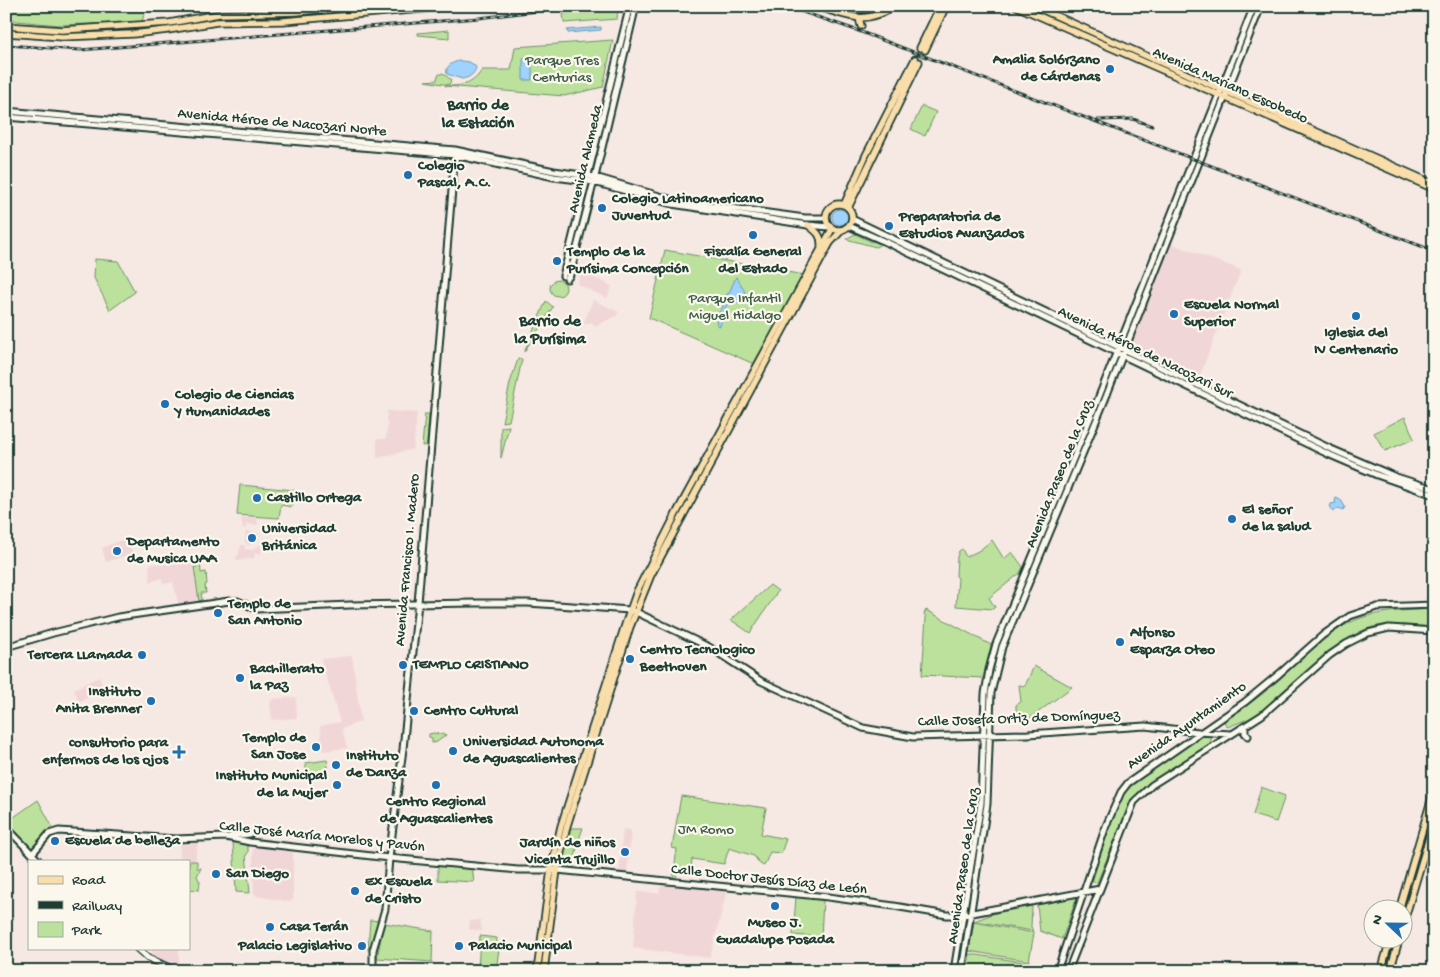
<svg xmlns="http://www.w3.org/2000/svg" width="1440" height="977" viewBox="0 0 1440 977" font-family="'Gochi Hand',sans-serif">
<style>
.built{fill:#f1d6d8}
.green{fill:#bce19c;stroke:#6e8f68}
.water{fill:#9fd2fc;stroke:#6c96ac}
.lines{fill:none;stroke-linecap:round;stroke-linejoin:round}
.secondary-tunnel{stroke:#cbc6c0;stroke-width:5;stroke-dasharray:5 2.5;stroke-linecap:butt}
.primary-tunnel{stroke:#cbc6c0;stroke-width:5.5;stroke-dasharray:5.5 3;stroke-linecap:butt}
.secondary-casing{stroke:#1f3d34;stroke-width:9}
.primary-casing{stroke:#1f3d34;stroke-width:9}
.secondary{stroke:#fbf7ec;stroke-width:5}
.primary{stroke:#f9deab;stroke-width:5.5}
.rail-casing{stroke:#1f3d34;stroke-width:3}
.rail{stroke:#fbf7ec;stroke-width:1;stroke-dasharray:4;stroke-linecap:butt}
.poi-dot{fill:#1f6fb2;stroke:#fbf7ec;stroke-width:2}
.labels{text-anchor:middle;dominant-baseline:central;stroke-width:4.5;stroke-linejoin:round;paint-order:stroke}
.poi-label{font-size:15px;font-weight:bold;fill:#1f3d34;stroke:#fbf7ec;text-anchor:start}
.park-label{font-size:15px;fill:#3e5e49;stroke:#fbf7ec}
.street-label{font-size:15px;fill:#1f3d34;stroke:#fbf7ec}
.neighbourhood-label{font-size:16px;font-weight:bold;fill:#1f3d34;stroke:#fbf7ec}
</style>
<rect width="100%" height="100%" fill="#f6e8e3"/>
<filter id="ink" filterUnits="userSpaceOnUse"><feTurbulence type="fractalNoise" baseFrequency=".02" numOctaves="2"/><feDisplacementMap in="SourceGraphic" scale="10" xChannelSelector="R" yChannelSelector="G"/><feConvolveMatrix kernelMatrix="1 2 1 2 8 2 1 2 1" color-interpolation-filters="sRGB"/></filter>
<g filter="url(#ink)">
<path class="built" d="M1170 243 1241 270 1198 380 1128 348Z
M582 272 612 286 607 298 577 284Z
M593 300 619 312 616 316 595 326 592 322 583 325Z
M387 411 417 413 413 449 377 458V439H386L388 423 386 422Z
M241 517 258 518 257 525 246 524V528H243Z
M246 531 259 534 258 541H251L250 545H247V543H245Z
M126 538 133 553 106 562 102 548Z
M241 545H245L244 549 254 550 255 547 261 545V554L255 553 254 558 237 561 236 557 238 556Z
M196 557 197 567 194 568 199 603 179 606 173 582 163 584 162 578 150 582 149 565Z
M352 656 361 721 342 729 347 748 323 751 320 726 340 722 321 659Z
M99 677 104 690 79 702 74 689Z
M296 697 297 718 272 720 270 702 272 701V699Z
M623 829 631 830 627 874H619Z
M198 843 195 861H182V857H180V844Z
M256 846 289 850 293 853V899L290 902 257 896 254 893 253 849Z
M661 885 727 890 710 958 633 948 637 892 659 893Z
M480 920 482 931 469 929 470 921Z
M153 948H179V967L152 955Z"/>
<path class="green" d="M7 6H145V11L142 22 59 25 17 21C9 19 6 15 7 6Z
M618 8 617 19 564 23 563 13Z
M449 30V38L418 35V33Z
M613 40 603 87 564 96 445 86C462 86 473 85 482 70H511L515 47Z
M443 73 451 80 449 85 425 81 437 80 438 75Z
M922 106 936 112 925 136 911 129Z
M603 122 607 123 595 174 592 173V169Z
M588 183H593L568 272 567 271Z
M855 234 872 242 875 241 881 244 876 247 846 239Z
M665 250 804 275 754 364 649 318Z
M95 259 118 261 135 292 110 310 94 278Z
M550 288a8 8 0 1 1 16 0a8 8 0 1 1-16 0Z
M546 301 553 307 524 352Z
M518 359H522L509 421 502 422 510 383Z
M425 414H429L427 445 422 446Z
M1405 417 1414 439 1385 451 1374 433Z
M509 426 501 458V427Z
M240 485 294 490 292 507 281 505 279 518 237 515Z
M992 540 1004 559 1012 552 1023 567 1020 573 989 598 995 607 993 609 956 606 958 578 956 576 957 557 959 551 962 549 966 557 980 550Z
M200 560 201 573 206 572 207 584 205 585 206 593H201L202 600 199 601 194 567H197L196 561Z
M770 585 778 591 750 633 731 620Z
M1434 609V627C1415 626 1395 623 1377 626 1342 632 1297 682 1271 706L1258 715 1228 727 1224 722C1244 708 1264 694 1282 677 1304 658 1323 635 1351 622 1376 610 1406 611 1434 609Z
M926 610 991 645 983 678 922 675 926 617 924 614Z
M1034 666 1072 687 1029 719 1016 718V705L1021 702 1019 685 1025 686Z
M434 733 446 735 437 742 432 743V738L429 737V734Z
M1206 735 1212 737 1210 743 1174 769 1143 788 1131 801 1098 880 1097 883 1092 882 1110 824 1124 793 1143 775 1198 737Z
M327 760 329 774 306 771V763Z
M1261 787 1285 796 1276 822 1253 815Z
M681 796 766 808 761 834 786 839 781 853 770 852 764 866 760 864 754 856 729 848 724 864 692 859 691 870 677 869 676 878H673L677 849 672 848Z
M38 800 52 826 32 849 7 822Z
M569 828H583L578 842 573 869 560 867Z
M233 842 248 843V853L246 855 250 893 236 892Z
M189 861H197V868H201L197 876 200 882 199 890 189 889Z
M438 866 472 868 474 882 438 880Z
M796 897 823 900 821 937 793 935Z
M1077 897 1062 939 1040 931 1037 905Z
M1032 906 1031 927 1033 931 974 921 1001 911Z
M370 920 380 921 371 950H368Z
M974 922 1034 933 1029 961 969 951Z
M384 923 433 931 432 962 377 958Z
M480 936 497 938 496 948 499 949 496 971H478Z
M970 954 1030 963 1029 971H967Z"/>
<path class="water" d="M601 27V30L568 33 567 30Z
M532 57V80H523V58Z
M458 61C466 61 472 62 476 67 475 74 469 78 462 79L447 74C445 66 452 63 458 61Z
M832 217a8 8 0 1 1 16 0a8 8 0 1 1-16 0Z
M736 277C741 284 754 302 738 304L736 300C722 303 724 316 720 326L717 325C715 316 718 313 723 307L722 300 724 296 729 293Z
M1336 498 1341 500 1345 507 1343 510 1339 508 1333 512 1330 508 1331 504 1336 503 1335 501Z"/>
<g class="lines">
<path class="secondary-tunnel" d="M634 14 636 6
M362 971H376"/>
<path class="primary-tunnel" d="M919 62 925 50"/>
<defs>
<path id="secondary" d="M6 111 455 150 554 171 595 177 673 200 805 218H826
M6 117 455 155 554 177 594 182 672 204 808 225 829 227
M852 219 1331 449 1396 477 1434 489
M849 226 888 243 1328 454 1377 475 1434 495
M563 276 628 13
M567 279 570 275 595 177 634 14
M6 647 53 633 118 617 229 601H238L256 609 350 605 475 603H528L630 610 636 612 709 647 761 681 863 728 913 737 1028 734 1145 726 1199 732 1231 734
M1245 726V733L1248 736
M6 827 39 861
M231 836 250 834
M32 854 49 834 59 831 176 839 226 837 250 842 389 858 518 870H557L828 897 894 906 947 915H962L1100 889
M137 948 148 958 176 971
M360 971H362
M373 971V950L385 909 389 858 403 749 418 603 455 153
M954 971 981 803 985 694 989 670 996 644 1096 404 1254 6
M962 971 987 804 991 693 1002 647 1104 402 1261 6
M1057 971 1106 826 1121 792 1128 783 1245 702 1279 674 1323 635 1350 616 1377 607 1434 605
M1068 971 1134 802 1152 785 1262 715 1330 655 1346 644 1368 633 1389 628 1434 631"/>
<path id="primary" d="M815 6C848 15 862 27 895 6
M841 6 857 10 877 6
M1016 6 1434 189
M1034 6 1434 184
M859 18 861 26
M6 26 62 30 169 23 219 14 296 12 353 6
M6 33 62 37 133 34 168 30 217 22 284 21 457 6
M920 48 940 6
M925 50 946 6
M826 217a13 13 0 1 1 26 0a13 13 0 1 1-26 0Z
M844 205 866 155 915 59
M848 208 919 62
M808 225C817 232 822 235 821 247
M1399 910 1434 790
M1402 928 1434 821
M537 971 551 870 561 826 625 625 637 591 677 512 832 229
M544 971 557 870 567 826 630 627 651 575 830 243 841 231
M1381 971 1390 940
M1390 971 1399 940"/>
</defs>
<use href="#secondary" class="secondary-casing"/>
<use href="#primary" class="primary-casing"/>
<use href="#secondary" class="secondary"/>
<use href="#primary" class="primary"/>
<defs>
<path id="rail" d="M785 6 856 30 1434 251
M6 45 80 50 479 18 579 6
M1098 120 1133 119 1152 126"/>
</defs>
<use href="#rail" class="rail-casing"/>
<use href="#rail" class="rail"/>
</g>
</g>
<g class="poi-dot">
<circle cx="1110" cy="69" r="5"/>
<circle cx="408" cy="175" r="5"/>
<circle cx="602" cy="208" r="5"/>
<circle cx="889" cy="226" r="5"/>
<circle cx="753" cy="235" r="5"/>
<circle cx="557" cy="261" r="5"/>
<circle cx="1174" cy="314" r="5"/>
<circle cx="1356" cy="316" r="5"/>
<circle cx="165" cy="404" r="5"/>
<circle cx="257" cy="498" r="5"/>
<circle cx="1232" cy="519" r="5"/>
<circle cx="252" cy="538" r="5"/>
<circle cx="117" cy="551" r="5"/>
<circle cx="218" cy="613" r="5"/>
<circle cx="1120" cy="642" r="5"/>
<circle cx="142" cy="655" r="5"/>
<circle cx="630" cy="659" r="5"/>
<circle cx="403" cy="665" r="5"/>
<circle cx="240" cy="678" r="5"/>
<circle cx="151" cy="701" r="5"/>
<circle cx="414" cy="711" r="5"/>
<circle cx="316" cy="747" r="5"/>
<circle cx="453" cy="751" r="5"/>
<path d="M176.5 744.5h5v5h5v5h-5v5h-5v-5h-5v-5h5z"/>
<circle cx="336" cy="765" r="5"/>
<circle cx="337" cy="785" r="5"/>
<circle cx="436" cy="785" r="5"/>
<circle cx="55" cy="841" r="5"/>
<circle cx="625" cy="852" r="5"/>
<circle cx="216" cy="874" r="5"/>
<circle cx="355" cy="891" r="5"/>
<circle cx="775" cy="906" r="5"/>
<circle cx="270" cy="927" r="5"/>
<circle cx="362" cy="946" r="5"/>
<circle cx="459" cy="946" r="5"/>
</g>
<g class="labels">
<g class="poi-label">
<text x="1100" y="60" text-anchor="end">Amalia Solórzano<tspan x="1100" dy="17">de Cárdenas</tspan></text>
<text x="418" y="166">Colegio<tspan x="418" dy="17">Pascal, A.C.</tspan></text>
<text x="612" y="199">Colegio Latinoamericano<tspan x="612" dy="17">Juventud</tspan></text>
<text x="899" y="217">Preparatoria de<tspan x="899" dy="17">Estudios Avanzados</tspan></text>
<text x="567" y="252">Templo de la<tspan x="567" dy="17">Purísima Concepción</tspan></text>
<text x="753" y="252" text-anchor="middle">Fiscalía General<tspan x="753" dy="17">del Estado</tspan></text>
<text x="1184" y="305">Escuela Normal<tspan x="1184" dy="17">Superior</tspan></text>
<text x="1356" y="333" text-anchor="middle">Iglesia del<tspan x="1356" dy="17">IV Centenario</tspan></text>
<text x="175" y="395">Colegio de Ciencias<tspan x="175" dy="17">Y Humanidades</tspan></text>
<text x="267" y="498">Castillo Ortega</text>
<text x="1242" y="510">El señor<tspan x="1242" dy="17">de la salud</tspan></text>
<text x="262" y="529">Universidad<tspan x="262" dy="17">Británica</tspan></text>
<text x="127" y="542">Departamento<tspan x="127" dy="17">de Musica UAA</tspan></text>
<text x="228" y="604">Templo de<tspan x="228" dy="17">San Antonio</tspan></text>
<text x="1130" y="633">Alfonso<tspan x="1130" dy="17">Esparza Oteo</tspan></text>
<text x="640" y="650">Centro Tecnologico<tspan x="640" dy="17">Beethoven</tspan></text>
<text x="132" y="655" text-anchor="end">Tercera LLamada</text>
<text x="413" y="665">TEMPLO CRISTIANO</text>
<text x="250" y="669">Bachillerato<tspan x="250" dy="17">la Paz</tspan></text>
<text x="141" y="692" text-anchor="end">Instituto<tspan x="141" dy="17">Anita Brenner</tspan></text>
<text x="424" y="711">Centro Cultural</text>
<text x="306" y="738" text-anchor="end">Templo de<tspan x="306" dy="17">San Jose</tspan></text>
<text x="463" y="742">Universidad Autonoma<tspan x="463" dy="17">de Aguascalientes</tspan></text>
<text x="168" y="743" text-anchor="end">consultorio para<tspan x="168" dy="17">enfermos de los ojos</tspan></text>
<text x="346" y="756">Instituto<tspan x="346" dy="17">de Danza</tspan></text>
<text x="327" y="776" text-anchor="end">Instituto Municipal<tspan x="327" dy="17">de la Mujer</tspan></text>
<text x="436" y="802" text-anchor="middle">Centro Regional<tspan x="436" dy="17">de Aguascalientes</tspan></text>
<text x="65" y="841">Escuela de belleza</text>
<text x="615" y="843" text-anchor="end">Jardín de niños<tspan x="615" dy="17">Vicenta Trujillo</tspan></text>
<text x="226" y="874">San Diego</text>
<text x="365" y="882">Ex Escuela<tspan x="365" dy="17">de Cristo</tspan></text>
<text x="775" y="923" text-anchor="middle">Museo J.<tspan x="775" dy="17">Guadalupe Posada</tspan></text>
<text x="280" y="927">Casa Terán</text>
<text x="352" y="946" text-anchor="end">Palacio Legislativo</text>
<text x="469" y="946">Palacio Municipal</text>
</g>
<g class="park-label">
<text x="562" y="61">Parque Tres<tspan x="562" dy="17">Centurias</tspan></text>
<text x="735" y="299">Parque Infantil<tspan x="735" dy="17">Miguel Hidalgo</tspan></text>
<text x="706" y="830">JM Romo</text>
</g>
<g class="street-label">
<text transform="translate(1230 86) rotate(24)">Avenida Mariano Escobedo</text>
<text transform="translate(282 123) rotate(5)">Avenida Héroe de Nacozari Norte</text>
<text transform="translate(586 159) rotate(-77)">Avenida Alameda</text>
<text transform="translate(1145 353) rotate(26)">Avenida Héroe de Nacozari Sur</text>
<text transform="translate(1060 474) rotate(-68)">Avenida Paseo de la Cruz</text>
<text transform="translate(408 560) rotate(-85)">Avenida Francisco I. Madero</text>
<text transform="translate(1019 719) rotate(-2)">Calle Josefa Ortiz de Domínguez</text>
<text transform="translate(1187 726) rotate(-35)">Avenida Ayuntamiento</text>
<text transform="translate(322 837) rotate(6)">Calle José María Morelos y Pavón</text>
<text transform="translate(964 866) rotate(-82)">Avenida Paseo de la Cruz</text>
<text transform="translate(769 880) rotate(6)">Calle Doctor Jesús Díaz de León</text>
</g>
<g class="neighbourhood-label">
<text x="478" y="106">Barrio de<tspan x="478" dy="18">la Estación</tspan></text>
<text x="550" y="322">Barrio de<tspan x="550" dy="18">la Purísima</tspan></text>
</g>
</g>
<rect width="1440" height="977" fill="none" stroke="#fbf7ec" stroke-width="25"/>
<rect x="12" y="12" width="1415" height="952" fill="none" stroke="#1f3d34" stroke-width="2" filter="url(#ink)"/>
<rect x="28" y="860" width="162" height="90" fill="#fbf7ec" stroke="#a3ada2"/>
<rect x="38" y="876" width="25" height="8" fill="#f9deab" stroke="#a3ada2"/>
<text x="72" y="884" font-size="15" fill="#1f3d34">Road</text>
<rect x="38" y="901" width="25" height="8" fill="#1f3d34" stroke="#a3ada2"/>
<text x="72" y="910" font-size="15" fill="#1f3d34">Railway</text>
<rect x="38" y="922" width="25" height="15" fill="#bce19c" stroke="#a3ada2"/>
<text x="72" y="934" font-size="15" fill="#1f3d34">Park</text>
<g transform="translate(1388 924) rotate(292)"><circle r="24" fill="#fbf7ec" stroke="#a3ada2"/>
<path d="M0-4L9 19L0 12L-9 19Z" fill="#1f6fb2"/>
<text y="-8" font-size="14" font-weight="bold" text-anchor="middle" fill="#1f3d34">N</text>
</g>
</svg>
